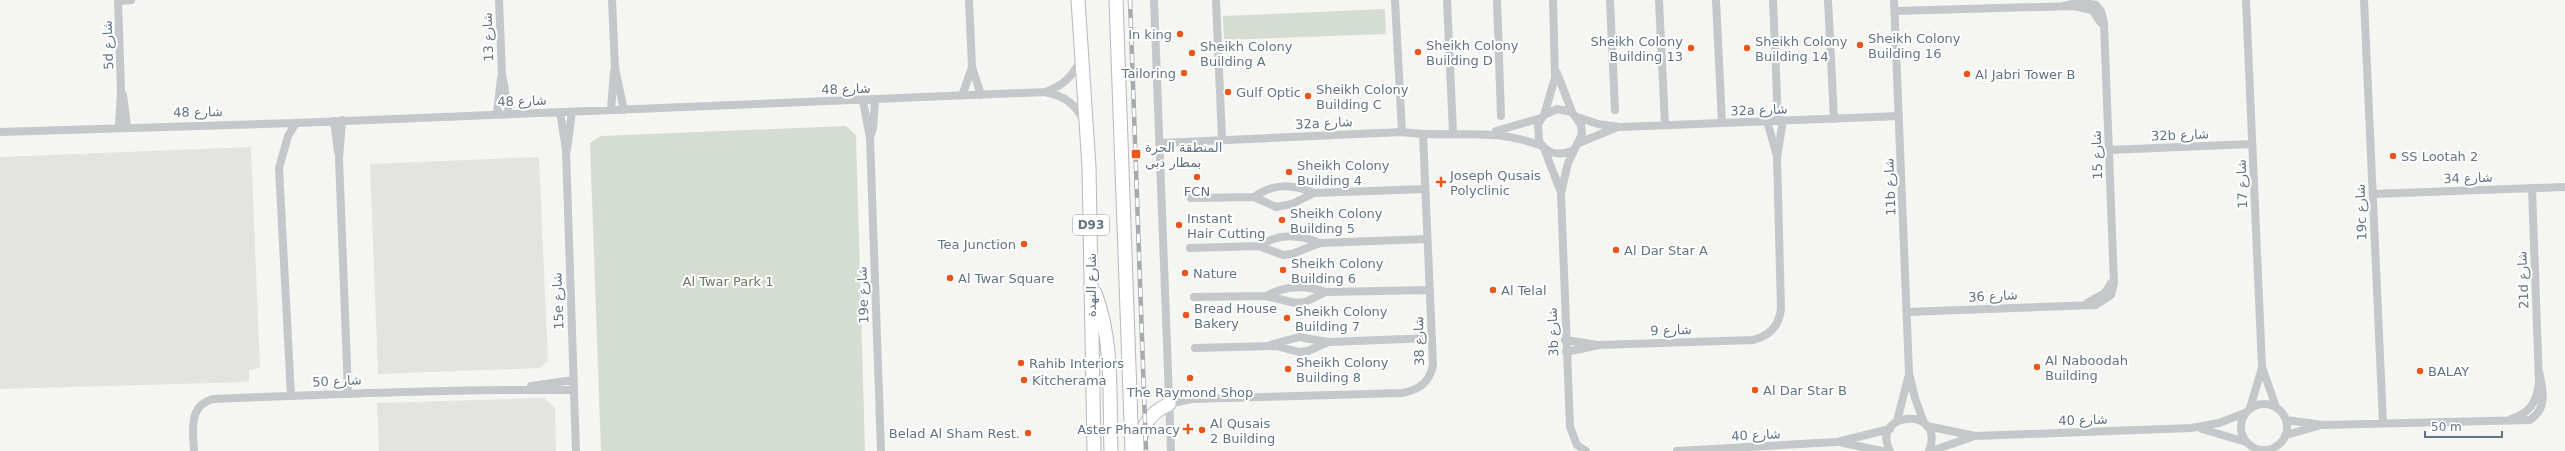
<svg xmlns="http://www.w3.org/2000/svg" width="2565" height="451" viewBox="0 0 2565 451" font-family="'DejaVu Sans',Cairo,sans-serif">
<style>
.built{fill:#e3e4e2}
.green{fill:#d5ddd2}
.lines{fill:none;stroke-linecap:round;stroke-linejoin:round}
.primary-casing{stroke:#b5b9bd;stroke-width:15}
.street{stroke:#c4c8cb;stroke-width:8}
.primary{stroke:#fff;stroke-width:13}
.rail-casing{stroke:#a4aab0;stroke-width:4.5}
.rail{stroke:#fff;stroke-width:3;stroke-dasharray:9;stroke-linecap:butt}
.poi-dot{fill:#ed5519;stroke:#fff;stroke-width:1.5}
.labels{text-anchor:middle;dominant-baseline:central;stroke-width:4;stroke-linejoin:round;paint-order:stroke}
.shield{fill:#fff;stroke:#919da9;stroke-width:1}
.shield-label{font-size:12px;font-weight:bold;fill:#627384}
.poi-label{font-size:13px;fill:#627384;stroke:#fff;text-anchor:start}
.street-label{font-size:13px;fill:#627384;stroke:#fff}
.park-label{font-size:13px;fill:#657b61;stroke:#fff}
</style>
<rect width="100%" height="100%" fill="#f5f5f1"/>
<path class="built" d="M251 147 260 368 249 370V382L0 389V157Z
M539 157 548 361 539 368 378 374 370 164Z
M545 398 555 408 556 451H379L377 403Z"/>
<path class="green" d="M1385 9 1386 34 1224 40 1223 16Z
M846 126 856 135 865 451H601L590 143 600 136Z"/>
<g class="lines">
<defs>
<path id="primary" d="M1078 0 1089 167 1094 451
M1116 0 1132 451
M1095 293C1114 342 1109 399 1111 451
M1137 451C1142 428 1147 414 1169 404"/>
</defs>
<use href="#primary" class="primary-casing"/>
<path class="street" d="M118 0 121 90 119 127
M499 0 502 74 509 114
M612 0 615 68 624 110
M1154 0 1171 451
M1216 0 1222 139
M1395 0 1402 132
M1447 0 1453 133
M1497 0 1501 116
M1610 0 1615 110
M1659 0 1665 125
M1716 0 1722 123
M1773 0 1778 121
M1828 0 1834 119
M1894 0 1909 373 1915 398 1924 423
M2246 0 2262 367 2276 407
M2364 0 2383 423
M118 1 131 0
M1895 11 2074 6 2092 10 2101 23
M972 67 981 95
M1557 73 1572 112
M1045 92C1063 86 1073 76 1081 59
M123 95 127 126
M962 96 972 67 969 0
M863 101 870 138 881 451
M611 110 614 71
M560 112 566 150 576 451
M497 114 501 78
M1544 115 1555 78 1553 0
M1577 117 1598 124 1620 127 1899 116
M342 120 339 159 348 392
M334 121 338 152
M1767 121 1777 156
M1496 131 1541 118
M0 132 296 123 1045 92C1064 96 1075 103 1084 121
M870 138 873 128 875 100
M1160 143 1402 132C1452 139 1492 126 1542 146
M1579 143 1615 128
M1544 148 1560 190
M567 149 572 112
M2109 150 2252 144
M1572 151C1558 156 1547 154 1539 141L1538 124 1544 115 1557 109 1572 112 1581 125 1582 134 1568 163 1561 193 1570 427 1577 445 1586 451
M2373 194 2565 187
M1254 197C1274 183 1292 184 1314 193
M1191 198 1254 197 1276 207 1292 204 1314 193 1425 189
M1259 246C1279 233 1298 234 1320 243
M1190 248 1259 246 1283 255 1292 254 1320 243 1427 239
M1266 296C1287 285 1305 285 1326 292
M1194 297 1266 296 1295 303 1305 302 1326 292 1430 290
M2087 303 2105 293 2111 283
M1907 312 2096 305 2111 295 2114 283 2104 23 2101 11 2096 5 2080 2 2064 6
M1565 340 1598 345
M1270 345 1299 337 1328 342
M1195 348 1276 346 1299 352 1308 351 1328 342 1432 338
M1566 352 1599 345 1753 340C1770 336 1779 326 1781 309L1777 157 1783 120
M531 386 573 380
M291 396 279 168 288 136 296 123
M2241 427a23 23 0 1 1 46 0a23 23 0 1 1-46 0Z
M1169 404 1191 399 1402 393C1419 390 1430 382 1433 365L1423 134
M2250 408 2262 368
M2511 419C2530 413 2537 402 2539 382L2532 188
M2286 420 2323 425 2530 420C2548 408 2543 390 2539 371
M1897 421 1908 378
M1927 426 1975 436 2191 428 2219 423 2245 413
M2202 429 2246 442
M2286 435 2318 426
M1843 443 1882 451
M194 451C193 430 188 406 213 399 334 394 453 389 574 390
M1677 451 1837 442 1890 429
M1890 451C1869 411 1947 405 1929 451
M1931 451 1972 437"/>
<use href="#primary" class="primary"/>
<defs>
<path id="rail" d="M1130 0 1146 451"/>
</defs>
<use href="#rail" class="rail-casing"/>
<use href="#rail" class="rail"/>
</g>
<g class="poi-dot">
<circle cx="1180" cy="34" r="4"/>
<circle cx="1860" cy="45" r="4"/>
<circle cx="1691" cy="48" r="4"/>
<circle cx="1747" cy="48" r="4"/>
<circle cx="1418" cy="52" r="4"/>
<circle cx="1192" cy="53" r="4"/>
<circle cx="1184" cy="73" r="4"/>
<circle cx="1967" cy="74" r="4"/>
<circle cx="1228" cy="92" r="4"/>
<circle cx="1308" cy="96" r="4"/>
<rect x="1131" y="149" width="10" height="10" rx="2"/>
<circle cx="2393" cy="156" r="4"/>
<circle cx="1289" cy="172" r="4"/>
<circle cx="1197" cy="177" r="4"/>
<path d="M1439 176h4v4h4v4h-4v4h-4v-4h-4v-4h4z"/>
<circle cx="1282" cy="220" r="4"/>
<circle cx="1179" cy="225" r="4"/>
<circle cx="1024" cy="244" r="4"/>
<circle cx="1616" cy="250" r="4"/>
<circle cx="1283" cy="270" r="4"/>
<circle cx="1185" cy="273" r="4"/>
<circle cx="950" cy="278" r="4"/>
<circle cx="1493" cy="290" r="4"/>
<circle cx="1186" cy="315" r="4"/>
<circle cx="1287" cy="318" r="4"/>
<circle cx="1021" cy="363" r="4"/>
<circle cx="2037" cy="367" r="4"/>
<circle cx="1288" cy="369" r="4"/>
<circle cx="2420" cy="371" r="4"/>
<circle cx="1190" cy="378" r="4"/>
<circle cx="1024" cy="380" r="4"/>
<circle cx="1755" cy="390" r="4"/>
<path d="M1186 423h4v4h4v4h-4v4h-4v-4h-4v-4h4z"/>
<circle cx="1202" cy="430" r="4"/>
<circle cx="1028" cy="433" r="4"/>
</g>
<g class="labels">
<rect class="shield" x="1073" y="215" width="36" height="20" rx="3"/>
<g class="shield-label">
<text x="1091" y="225">D93</text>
</g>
<g class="poi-label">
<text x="1172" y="34" text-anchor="end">In king</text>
<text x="1868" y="38">Sheikh Colony<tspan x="1868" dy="15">Building 16</tspan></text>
<text x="1683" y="41" text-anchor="end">Sheikh Colony<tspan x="1683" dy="15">Building 13</tspan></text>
<text x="1755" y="41">Sheikh Colony<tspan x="1755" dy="15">Building 14</tspan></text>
<text x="1426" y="45">Sheikh Colony<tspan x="1426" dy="15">Building D</tspan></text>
<text x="1200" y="46">Sheikh Colony<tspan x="1200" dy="15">Building A</tspan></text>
<text x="1176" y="73" text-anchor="end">Tailoring</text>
<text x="1975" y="74">Al Jabri Tower B</text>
<text x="1316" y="89">Sheikh Colony<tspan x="1316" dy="15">Building C</tspan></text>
<text x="1236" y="92">Gulf Optic</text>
<text x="1145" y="147">المنطقة الحرة<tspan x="1145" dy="15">بمطار دبي</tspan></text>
<text x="2401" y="156">SS Lootah 2</text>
<text x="1297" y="165">Sheikh Colony<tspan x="1297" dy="15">Building 4</tspan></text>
<text x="1450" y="175">Joseph Qusais<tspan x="1450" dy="15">Polyclinic</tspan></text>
<text x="1197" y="191" text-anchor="middle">FCN</text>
<text x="1290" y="213">Sheikh Colony<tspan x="1290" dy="15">Building 5</tspan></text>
<text x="1187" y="218">Instant<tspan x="1187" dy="15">Hair Cutting</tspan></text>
<text x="1016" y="244" text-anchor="end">Tea Junction</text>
<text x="1624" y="250">Al Dar Star A</text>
<text x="1291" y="263">Sheikh Colony<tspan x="1291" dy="15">Building 6</tspan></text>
<text x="1193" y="273">Nature</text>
<text x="958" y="278">Al Twar Square</text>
<text x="1501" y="290">Al Telal</text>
<text x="1194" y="308">Bread House<tspan x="1194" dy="15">Bakery</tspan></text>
<text x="1295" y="311">Sheikh Colony<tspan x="1295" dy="15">Building 7</tspan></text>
<text x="2045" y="360">Al Naboodah<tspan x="2045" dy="15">Building</tspan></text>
<text x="1296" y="362">Sheikh Colony<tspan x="1296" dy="15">Building 8</tspan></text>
<text x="1029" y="363">Rahib Interiors</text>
<text x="2428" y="371">BALAY</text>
<text x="1032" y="380">Kitcherama</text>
<text x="1763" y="390">Al Dar Star B</text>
<text x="1190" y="392" text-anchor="middle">The Raymond Shop</text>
<text x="1210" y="423">Al Qusais<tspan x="1210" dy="15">2 Building</tspan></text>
<text x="1180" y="429" text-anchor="end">Aster Pharmacy</text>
<text x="1020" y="433" text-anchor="end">Belad Al Sham Rest.</text>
</g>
<g class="street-label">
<text transform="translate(488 37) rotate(-92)">شارع 13</text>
<text transform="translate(108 45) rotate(-92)">5d شارع</text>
<text transform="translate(846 89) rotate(-2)">شارع 48</text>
<text transform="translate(522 101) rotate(-2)">شارع 48</text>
<text transform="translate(1759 110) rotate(-2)">32a شارع</text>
<text transform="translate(198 112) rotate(-1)">شارع 48</text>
<text transform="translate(1324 123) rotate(-3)">32a شارع</text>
<text transform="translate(2180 135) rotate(-2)">32b شارع</text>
<text transform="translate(2097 155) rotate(-92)">شارع 15</text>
<text transform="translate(2468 178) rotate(-2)">شارع 34</text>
<text transform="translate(2242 184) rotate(-92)">شارع 17</text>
<text transform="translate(1890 187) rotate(-92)">11b شارع</text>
<text transform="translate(2361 212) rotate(-92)">19c شارع</text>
<text transform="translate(2523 280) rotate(-92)">21d شارع</text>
<text transform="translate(1091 285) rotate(-90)">شارع النهدة</text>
<text transform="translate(863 295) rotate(-92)">19e شارع</text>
<text transform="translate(1993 296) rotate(-3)">شارع 36</text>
<text transform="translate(558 301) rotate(-92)">15e شارع</text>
<text transform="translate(1671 330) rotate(-2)">شارع 9</text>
<text transform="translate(1553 332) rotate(-92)">3b شارع</text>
<text transform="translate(1419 341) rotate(-91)">شارع 38</text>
<text transform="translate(337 381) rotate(-3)">شارع 50</text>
<text transform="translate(2083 420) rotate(-2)">شارع 40</text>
<text transform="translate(1756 435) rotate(-3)">شارع 40</text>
</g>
<g class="park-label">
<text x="728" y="281">Al Twar Park 1</text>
</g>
</g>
<path d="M2425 431v6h77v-6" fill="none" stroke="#627384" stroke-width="2"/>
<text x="2431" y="431" font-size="12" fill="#627384" stroke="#ffffff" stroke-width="3" paint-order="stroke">50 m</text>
</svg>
